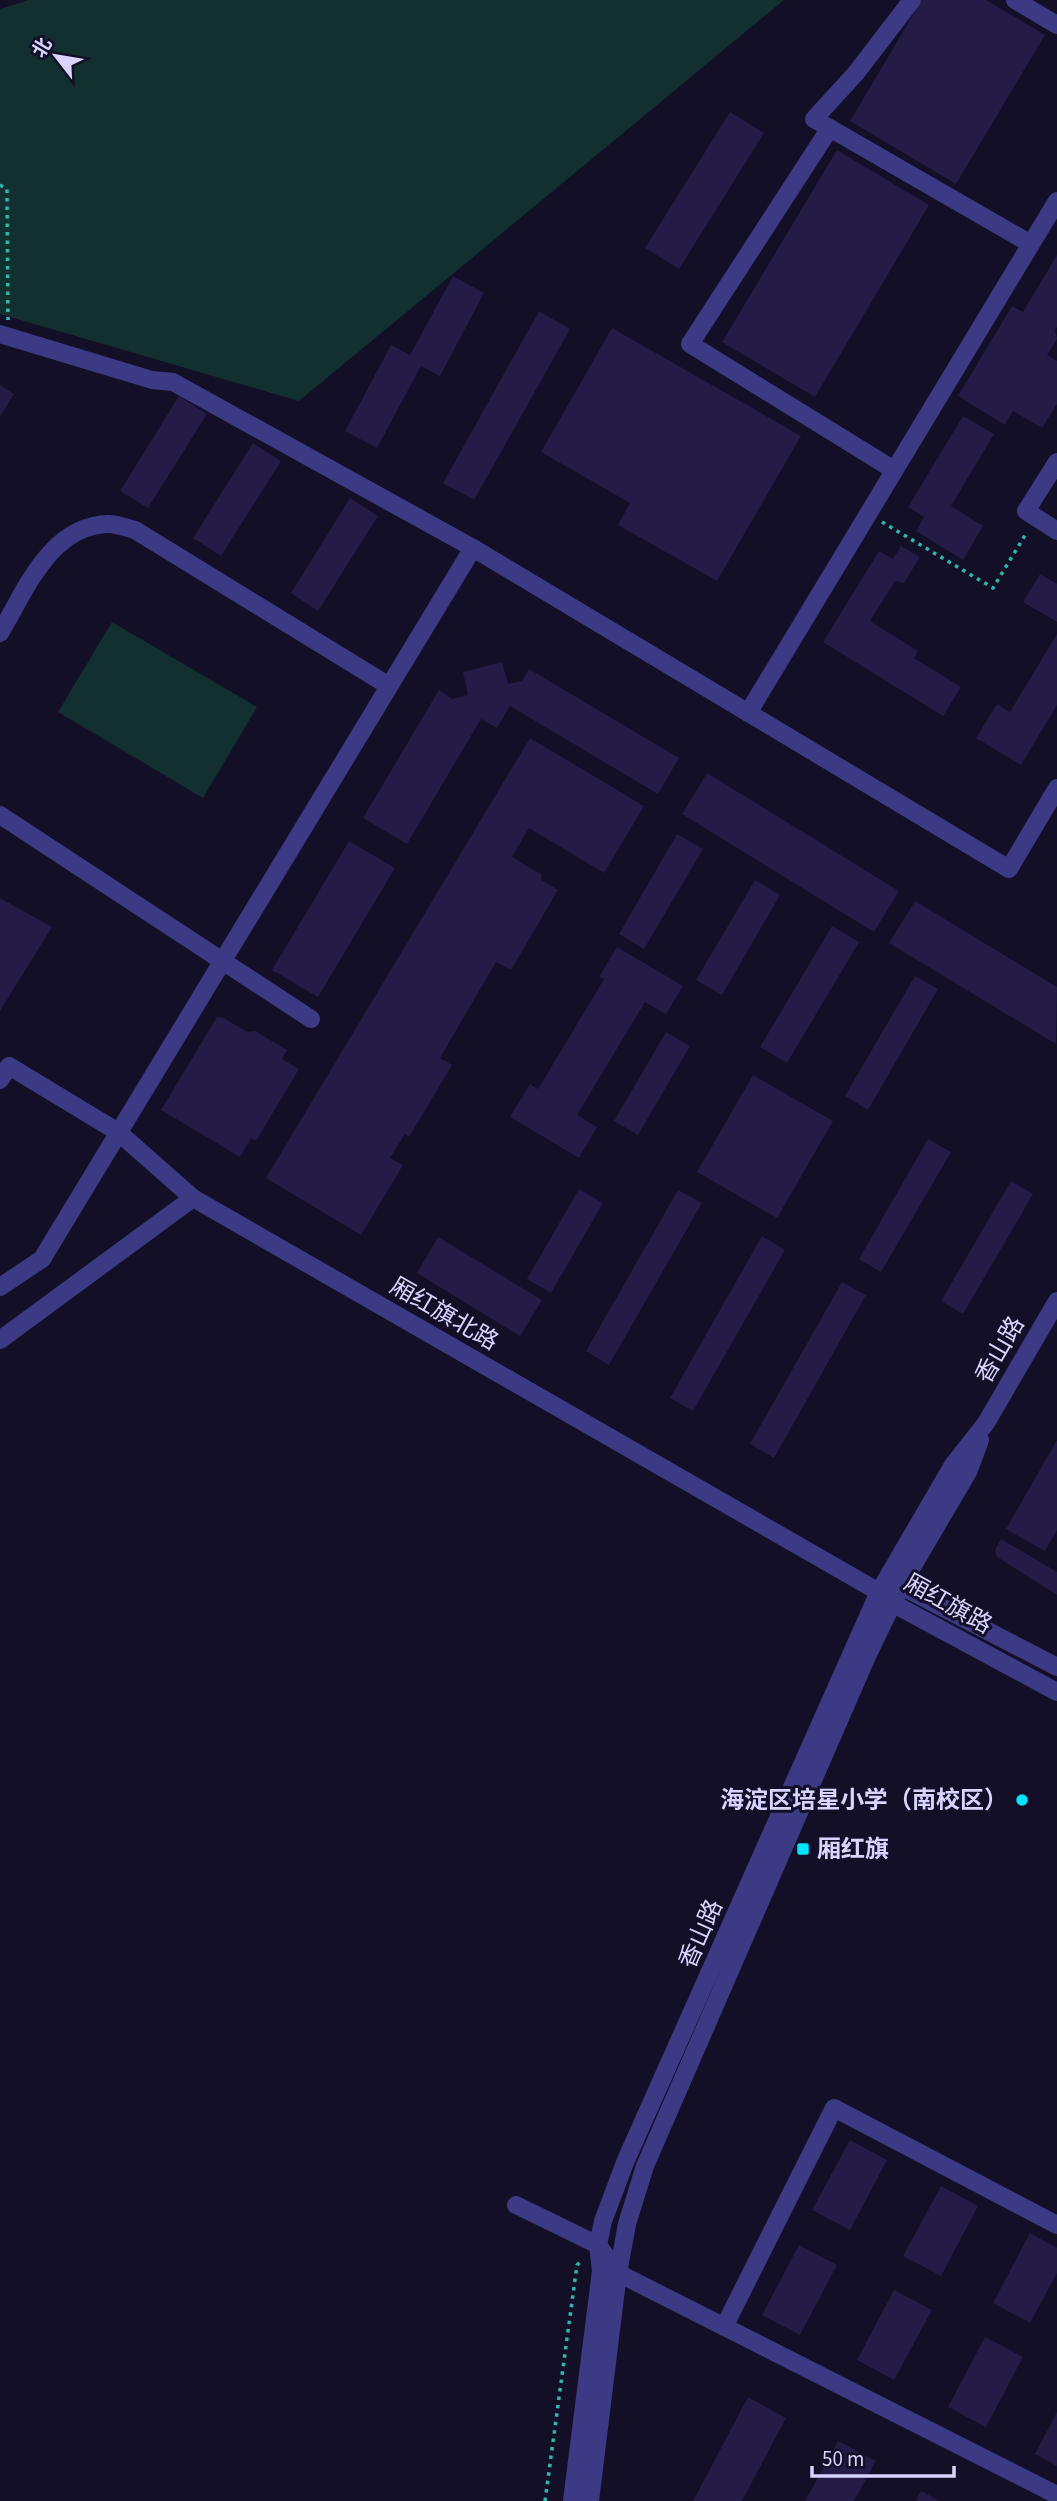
<svg xmlns="http://www.w3.org/2000/svg" width="1057" height="2501" viewBox="0 0 1057 2501" font-family="'Source Sans 3','Noto Sans SC',sans-serif">
<style>
.green{fill:#12302f}
.building{fill:#241b47}
.lines{fill:none;stroke-linecap:round;stroke-linejoin:round}
.path{stroke:#2fb8b0;stroke-width:3.5;stroke-dasharray:3.5 5;stroke-linecap:butt}
.minor{stroke:#3d3a85;stroke-width:18}
.poi-dot{fill:#00e5ff;stroke:#130f26;stroke-width:2.5}
.labels{text-anchor:middle;dominant-baseline:central;stroke-width:6;stroke-linejoin:round;paint-order:stroke}
.street-label{font-size:24px;fill:#d9d4ff;stroke:#130f26}
.poi-label{font-size:24px;font-weight:bold;fill:#d9d4ff;stroke:#130f26;text-anchor:end}
</style>
<rect width="100%" height="100%" fill="#130f26"/>
<path class="green" d="M29 0H784L299 401 0 314V9Z
M112 622 257 707 203 798 58 712Z"/>
<path class="building" d="M922 0H986L1045 35 956 184 850 121Z
M730 112 764 133 679 269 645 248Z
M837 150 929 205 815 397 722 342Z
M1057 255V327L1055 330 1057 339 1047 355 1057 361V404L1042 428 1013 411 1005 425 958 396 1012 306 1023 312Z
M453 276 484 293 440 376 421 366 377 448 345 431 391 345 410 355Z
M539 311 570 329 474 500 443 483Z
M612 328 801 436 717 581 618 525 630 503 541 452Z
M0 385 14 394 0 417Z
M179 396 207 414 148 508 120 491Z
M963 416 994 434 951 506 983 526 963 560 916 531 924 517 908 507Z
M253 443 281 461 221 556 193 538Z
M350 498 378 516 318 611 291 593Z
M901 546 920 557 904 583 895 581 870 621 918 651 914 658 961 687 943 716 823 642 879 551 893 559Z
M1040 574 1057 584V622L1023 602Z
M1057 634V705L1021 765 976 738 997 704 1010 712Z
M502 662 508 684 522 681 529 669 679 758 658 794 510 706 497 728 481 719 407 844 363 818 439 690 452 699 468 695 463 672Z
M530 738 644 806 604 873 529 828 512 857 542 875 541 880 558 890 511 970 496 962 440 1058 452 1065 409 1137 405 1134 390 1158 403 1165 361 1235 266 1178Z
M707 773 899 891 874 932 682 814Z
M677 834 703 849 644 949 619 934Z
M349 841 395 868 318 997 272 970Z
M755 880 780 895 722 995 696 980Z
M0 898 52 927 0 1011Z
M915 901 1057 987 1056 1044 889 943Z
M832 926 859 942 787 1063 760 1047Z
M617 947 683 986 666 1014 645 1002 577 1115 597 1127 579 1158 510 1117 530 1084 538 1089 604 979 599 977Z
M915 976 938 989 868 1110 845 1096Z
M217 1017 224 1018 247 1032 255 1031 287 1050 282 1059 299 1069 256 1141 251 1138 240 1157 161 1110Z
M666 1032 690 1046 638 1135 614 1121Z
M753 1075 833 1121 777 1218 697 1172Z
M928 1139 951 1152 881 1272 859 1259Z
M1011 1181 1033 1194 963 1314 941 1301Z
M579 1189 603 1203 551 1293 527 1279Z
M678 1190 702 1203 609 1365 586 1351Z
M762 1236 785 1250 693 1411 670 1398Z
M438 1237 542 1300 520 1336 417 1273Z
M842 1282 866 1295 774 1458 750 1444Z
M1057 1440V1530L1045 1551 1006 1529Z
M1001 1539 1057 1572V1595L997 1557 995 1550Z
M850 2140 887 2160 850 2230 812 2210Z
M941 2186 978 2206 941 2276 903 2256Z
M1030 2233 1057 2248V2273L1030 2323 993 2303Z
M799 2245 837 2265 800 2335 762 2315Z
M894 2290 932 2310 894 2380 857 2360Z
M985 2337 1023 2357 986 2427 948 2407Z
M748 2397 786 2418 742 2501H693Z
M1057 2412V2466L1035 2454Z
M838 2441 876 2461 854 2501H805Z
M921 2491 940 2501H916Z"/>
<g class="lines">
<path class="path" d="M0 185 7 189 8 320
M882 522 993 588 1027 532
M545 2501 577 2265 581 2261"/>
<path class="minor" d="M912 0 856 73 814 119 1031 244
M1015 0 1057 25
M830 128 690 344 894 470
M0 334 152 380 173 382 473 548
M1057 462 1026 511 1057 531
M0 633C26 590 50 525 109 524 117 524 127 528 135 530L389 686
M748 713 1057 201
M0 815 311 1019
M0 1080 9 1066 118 1132 193 1198
M0 1287 42 1259 473 548 1009 869 1057 788
M0 1340 193 1198 879 1592 892 1603 1057 1692
M893 1588 901 1586 1057 1667
M516 2205 598 2245 618 2273 1057 2495
M724 2327 834 2108 1057 2225
M572 2501 601 2271 598 2245 603 2221 626 2160 879 1592 953 1465 986 1423 1057 1301
M590 2501 618 2273 627 2224 645 2166 868 1654 901 1586 968 1472 980 1440"/>
</g>
<g class="poi-dot">
<circle cx="1022" cy="1800" r="7"/>
<rect x="796" y="1842" width="14" height="14" rx="3.5"/>
</g>
<g class="labels">
<g class="street-label">
<text transform="translate(444 1314) rotate(30)">厢红旗北路</text>
<text transform="translate(1000 1350) rotate(-60)">香山路</text>
<text transform="translate(948 1604) rotate(29)">厢红旗路</text>
<text transform="translate(701 1934) rotate(-66)">香山路</text>
</g>
<g class="poi-label">
<text x="1008" y="1800">海淀区培星小学（南校区）</text>
<text x="817" y="1849" text-anchor="start">厢红旗</text>
</g>
</g>
<g transform="translate(56 56) rotate(301)" stroke="#130f26" stroke-width="5" paint-order="stroke">
<path d="M0-5L12 26L0 18L-12 26Z" fill="#d9d4ff"/>
<text y="-10" font-size="19" font-weight="bold" text-anchor="middle" fill="#d9d4ff">北</text>
</g>
<path d="M812 2466v10h142v-10" fill="none" stroke="#d9d4ff" stroke-width="3.5"/>
<text x="822" y="2466" font-size="21" fill="#d9d4ff" stroke="#130f26" stroke-width="5" paint-order="stroke">50 m</text>
</svg>
